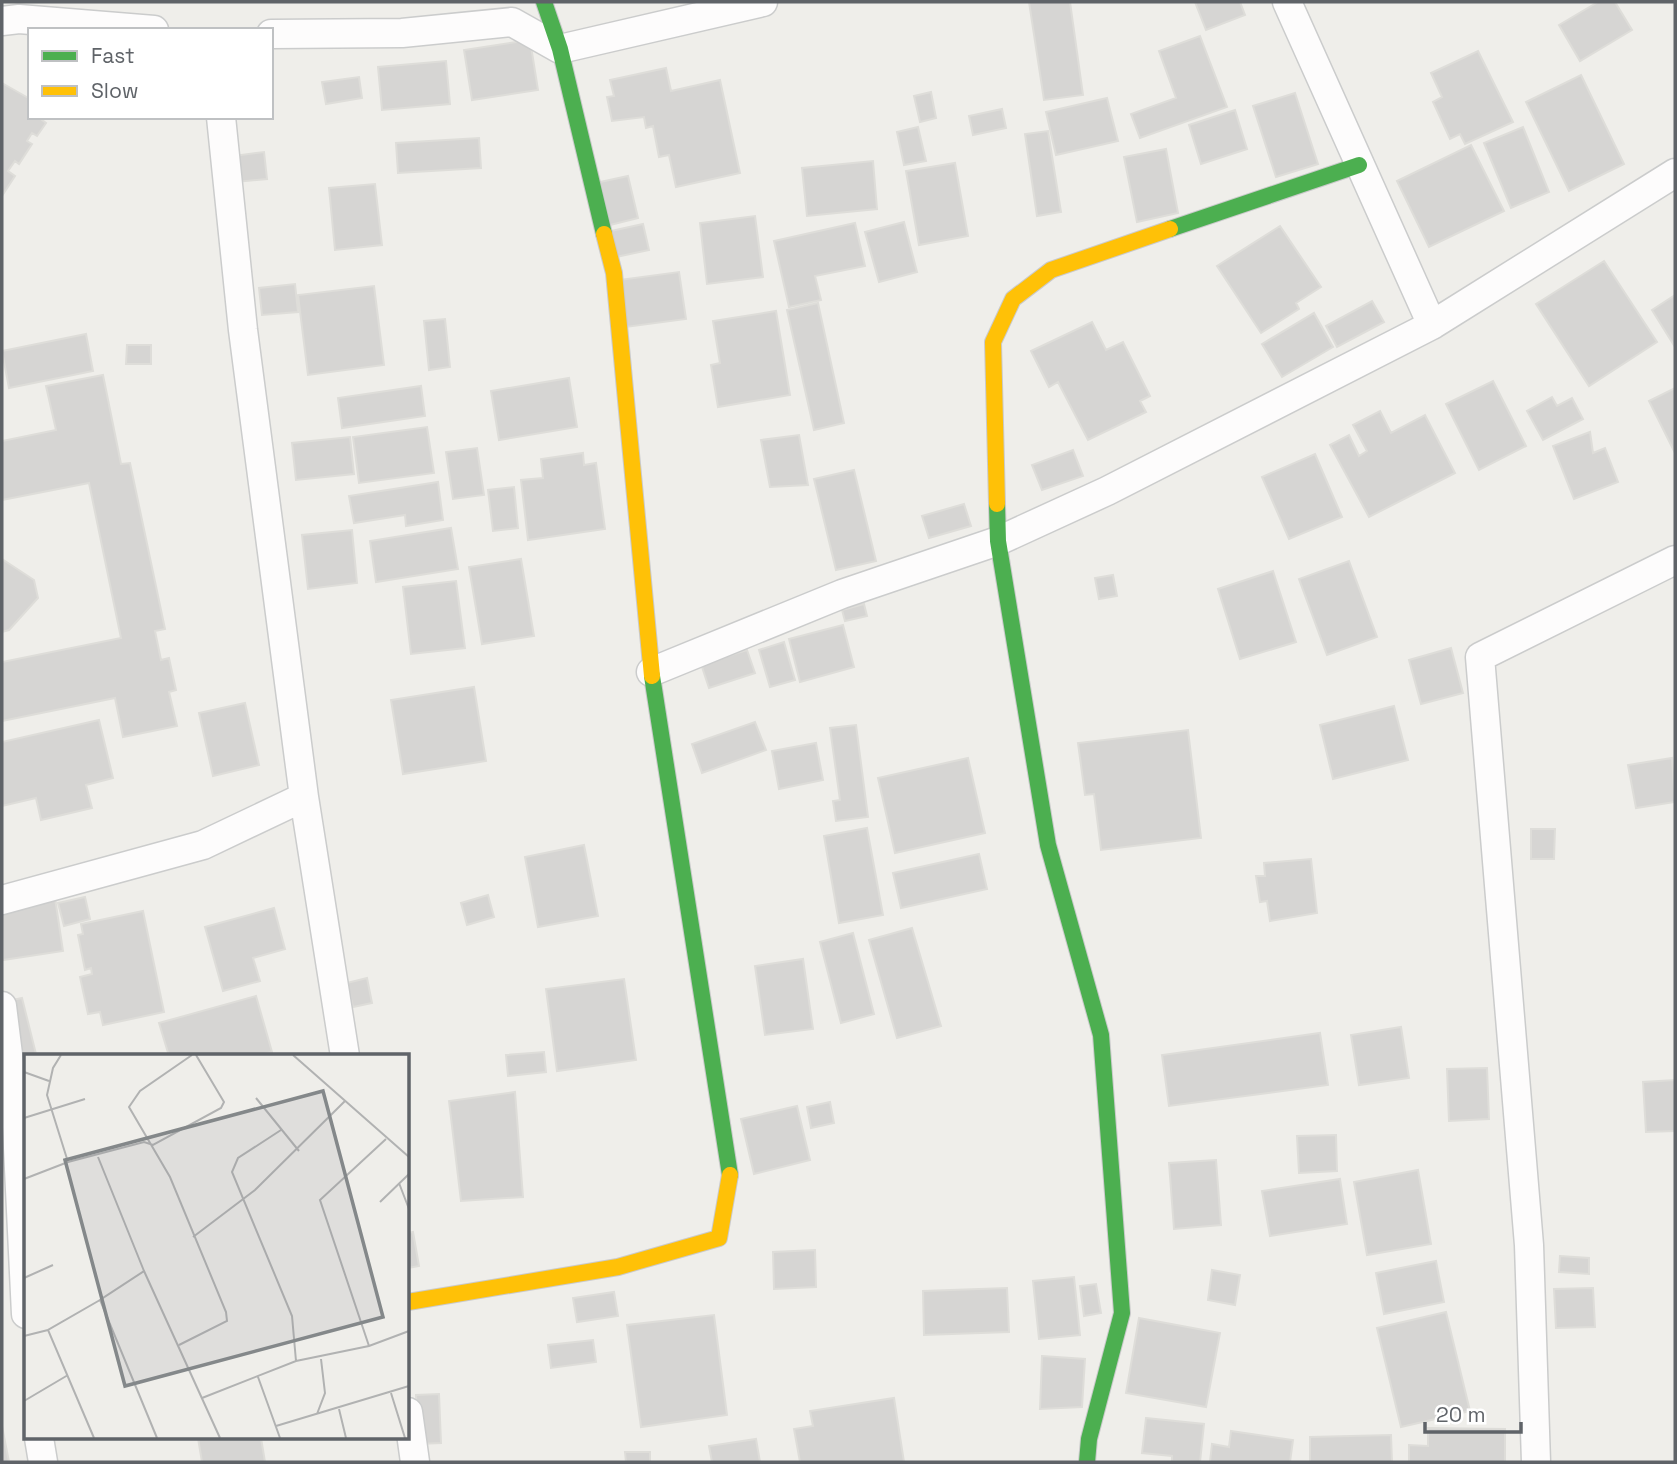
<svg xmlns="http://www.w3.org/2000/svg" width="1677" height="1464" viewBox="0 0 1677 1464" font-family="'Space Grotesk',sans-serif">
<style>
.building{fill:#d6d5d3;stroke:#deddd9;stroke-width:2}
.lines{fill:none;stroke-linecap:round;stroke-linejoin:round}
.street-casing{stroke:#cbcccc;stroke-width:31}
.fast-casing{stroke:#cacacb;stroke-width:18}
.slow-casing{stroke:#cacacb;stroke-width:18}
.street{stroke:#fdfcfc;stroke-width:28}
.fast{stroke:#4caf50;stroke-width:16}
.slow{stroke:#ffc107;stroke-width:16}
.inset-road{fill:none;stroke:#b1b2b2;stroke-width:2}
.view{fill:#84888a;fill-opacity:0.15;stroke:#84888a;stroke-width:3.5}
.inset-edge{fill:none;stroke:#5f6368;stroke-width:3.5}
</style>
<rect width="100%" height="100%" fill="#efeeea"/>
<path class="building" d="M1029 2H1070L1083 95 1044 100Z
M1195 2H1240L1245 15 1206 30Z
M1598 2H1615L1632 30 1580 61 1559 25Z
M1200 36 1227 107 1140 138 1131 114 1176 98 1159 51Z
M530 40 538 90 472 100 464 50Z
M1478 51 1513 122 1465 144 1460 134 1450 139 1433 102 1442 97 1431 73Z
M446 61 450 104 382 110 378 67Z
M666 68 671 91 720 80 740 173 676 187 669 155 659 157 653 126 646 128 644 117 612 121 607 97 614 96 610 80Z
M1581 75 1624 164 1569 191 1526 102Z
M359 77 362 98 326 104 322 82Z
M2 83 30 99V117H38L46 123 37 136 32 133 27 141 32 144 19 164 15 161 8 171 15 176 2 196Z
M931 92 936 118 920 122 914 96Z
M1295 93 1318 164 1276 177 1253 106Z
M1107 98 1118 141 1056 155 1046 112Z
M1002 109 1006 128 973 135 969 116Z
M1235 110 1247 149 1201 164 1189 125Z
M918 127 926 161 904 165 897 132Z
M1523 127 1549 192 1511 208 1484 143Z
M1048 131 1061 212 1037 216 1025 134Z
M479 138 481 168 398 173 396 143Z
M1471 145 1504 211 1429 247 1397 181Z
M1166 149 1178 213 1137 222 1124 157Z
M264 152 267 179 236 182 233 156Z
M873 161 877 209 807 216 802 168Z
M955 163 968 236 919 245 906 171Z
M628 176 638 218 610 225 600 182Z
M375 184 382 245 335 250 329 188Z
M755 216 763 277 707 284 700 223Z
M904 222 917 272 879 282 865 232Z
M855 223 865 266 815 276 821 300 789 307 774 241Z
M643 224 649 250 616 257 611 231Z
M1280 226 1321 287 1296 303 1299 309 1261 333 1217 266Z
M1604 261 1657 342 1589 386 1536 304Z
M679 272 686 319 626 327 619 280Z
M295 284 298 312 262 315 259 288Z
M374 286 384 365 308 375 298 295Z
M1675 295V347L1652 310Z
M1372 301 1384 322 1337 347 1326 326Z
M818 303 844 423 814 430 787 310Z
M776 311 790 395 718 407 711 365 720 363 713 321Z
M1314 313 1333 347 1282 377 1262 344Z
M445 319 450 367 429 370 424 321Z
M1092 322 1106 350 1123 342 1150 396 1140 401 1146 412 1088 440 1058 382 1049 387 1031 351Z
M86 334 93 371 9 388 2 351Z
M127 345H151V364H126Z
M103 375 121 464 130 463 165 629 155 631 161 660 169 658 176 690 169 692 177 726 123 737 115 698 2 721V662L121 638 89 483 2 500V441L56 430 46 386Z
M569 378 577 427 499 440 491 391Z
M1493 381 1526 446 1479 470 1446 404Z
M421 386 425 416 342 428 338 398Z
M1675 388V453L1649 401Z
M1552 397 1557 406 1572 398 1583 419 1543 440 1527 411Z
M1380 411 1391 433 1425 415 1455 473 1369 517 1330 445 1349 435 1359 456 1367 451 1353 425Z
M427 427 434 473 359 483 353 437Z
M1590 432 1593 453 1605 448 1618 482 1574 499 1553 446Z
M799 435 808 485 770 487 761 440Z
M350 437 354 474 296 480 292 443Z
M477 448 484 495 453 499 446 452Z
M1073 450 1083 476 1042 490 1032 465Z
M583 453 584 465 596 463 605 529 528 540 521 480 543 478 541 459Z
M1315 454 1342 517 1289 539 1262 477Z
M854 470 876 561 836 570 814 479Z
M438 482 443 520 406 526 405 515 354 523 349 496Z
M514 487 518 528 493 531 488 490Z
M964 504 971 526 929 538 922 516Z
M451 528 458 569 376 582 370 541Z
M352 530 357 583 308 589 302 535Z
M2 559 34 580 38 598 9 630 2 632Z
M521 559 534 636 482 644 469 567Z
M1349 561 1377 637 1327 655 1299 579Z
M1273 571 1296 642 1240 659 1218 589Z
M1113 575 1117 596 1099 599 1095 578Z
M456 581 465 648 411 654 403 587Z
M864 604 867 616 845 621 842 610Z
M843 625 854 667 800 682 789 639Z
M784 642 795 680 770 687 759 650Z
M1451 648 1463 693 1421 704 1409 660Z
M747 650 755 673 709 688 701 664Z
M474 687 486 761 403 774 391 700Z
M245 703 259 765 213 776 199 713Z
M1394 706 1408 760 1333 779 1320 725Z
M99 720 113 778 86 785 92 808 41 820 36 798 2 806V742Z
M755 722 766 750 702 773 692 744Z
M856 725 868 817 836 821 833 801 840 800 830 728Z
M1188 730 1201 838 1101 850 1094 794 1085 795 1078 743Z
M816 743 823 780 779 789 772 751Z
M968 758 985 833 895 853 878 778Z
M1672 758 1675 802 1636 808 1628 765Z
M867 828 883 915 839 923 824 836Z
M1531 829H1555L1554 859H1531Z
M584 845 598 916 538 927 525 857Z
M979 854 987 889 901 908 893 873Z
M1311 859 1317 913 1270 921 1267 901 1260 902 1256 876H1265L1264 863Z
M488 895 494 917 467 925 461 903Z
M85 897 90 919 64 926 58 903Z
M55 898 63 951 3 960 2 907Z
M274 908 285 949 253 958 260 981 223 991 205 927Z
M143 911 164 1012 103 1025 100 1012 88 1014 80 977 92 974 91 968 85 970 78 935 83 934 81 924Z
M912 928 941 1026 897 1038 869 940Z
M853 933 874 1014 841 1023 820 942Z
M803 959 813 1029 765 1035 755 966Z
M367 978 372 1003 353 1007 347 983Z
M624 979 636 1060 557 1071 546 989Z
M256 996 272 1052 256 1056H169L159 1023Z
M22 998 36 1054 22 1058 8 1001Z
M1401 1027 1409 1078 1359 1085 1351 1035Z
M1320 1033 1328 1085 1169 1106 1162 1055Z
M544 1052 546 1072 508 1076 506 1055Z
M1487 1068 1489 1119 1449 1121 1447 1069Z
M1675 1080V1131L1646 1132 1643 1082Z
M515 1092 523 1197 461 1201 449 1101Z
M830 1102 834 1123 811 1128 807 1107Z
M797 1106 810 1160 754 1174 741 1119Z
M1336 1135 1337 1171 1299 1173 1297 1136Z
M1216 1160 1221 1225 1174 1229 1169 1163Z
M1418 1170 1431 1244 1367 1255 1354 1182Z
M1340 1179 1347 1224 1270 1236 1262 1191Z
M413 1232 419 1266 408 1268V1233Z
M815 1250 816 1287 774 1289 773 1252Z
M1560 1256 1589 1258V1274L1559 1272Z
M1436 1261 1444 1302 1384 1314 1376 1273Z
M1212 1270 1240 1275 1235 1305 1208 1300Z
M1074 1277 1080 1335 1039 1339 1033 1281Z
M1096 1284 1101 1313 1084 1316 1080 1286Z
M1007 1288 1009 1332 924 1335 923 1291Z
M1593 1288 1595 1327 1556 1328 1554 1289Z
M614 1292 618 1316 577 1322 573 1298Z
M1446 1312 1470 1411 1401 1427 1377 1328Z
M714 1315 727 1415 641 1427 627 1325Z
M1139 1318 1220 1333 1206 1407 1126 1393Z
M593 1340 596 1362 551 1368 548 1345Z
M1042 1356 1085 1359 1082 1407 1040 1409Z
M439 1394 441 1443 418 1444 416 1395Z
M894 1398 904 1462H800L794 1429 813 1426 810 1411Z
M1146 1418 1204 1424 1200 1462 1172 1461V1456L1142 1453Z
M2 1426 9 1462H2Z
M1428 1428 1505 1429V1462H1409V1445L1428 1446Z
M1231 1431 1293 1440 1290 1462H1210L1212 1444 1229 1447Z
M1391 1435 1392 1462H1310V1437Z
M198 1438H261L265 1462H202Z
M756 1439 760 1462H712L709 1446Z
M625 1452H650V1462H626Z"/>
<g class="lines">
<defs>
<path id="street" d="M1287 2 1432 325
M2 21 19 19 154 30
M271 34 402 33 512 22 560 49 763 2
M651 672 842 594 998 541 1107 491 1432 325 1675 173
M304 797 345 1056
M2 900 203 845 304 797 243 330 221 117
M2 1006 17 1127 26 1314
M408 1412 415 1462
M39 1438 43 1462
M1536 1462 1529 1245 1480 657 1675 560"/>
<path id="fast" d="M544 2 560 49 604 234
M1170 229 1359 165
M997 504 998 541 1048 845 1101 1035 1122 1313 1089 1439 1087 1462
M652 676 730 1175"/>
<path id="slow" d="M604 234 614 273 652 676
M997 504 993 342 1013 299 1051 270 1170 229
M408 1302 618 1267 719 1238 730 1175"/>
</defs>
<use href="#street" class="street-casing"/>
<use href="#fast" class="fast-casing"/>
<use href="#slow" class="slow-casing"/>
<use href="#street" class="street"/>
<use href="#fast" class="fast"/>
<use href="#slow" class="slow"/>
</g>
<g transform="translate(24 1054)">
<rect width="385" height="385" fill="#efeeea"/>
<path class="inset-road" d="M37 1 29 14 23 41 44 108M269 1 385 103M0 18 25 27M232 44 275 97M0 64 61 45M257 76 214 104 208 118 268 262 272 307M74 103 120 217 76 246 133 384M0 125 44 108 120 88 129 91 197 54 200 48 172 1M375 129 385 155M356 148 385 120M169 183 231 136 321 47M120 217 196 384M0 224 29 211M0 282 24 276M155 291 203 267 202 258 146 123 105 53 116 37 168 1M345 292 296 146 362 85M234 323 256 384M367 339 381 384M178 344 272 307 345 292 385 277M0 347 44 321M315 355 322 384M293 360 301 339 297 305M252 372 385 332M70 384 24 276 76 246"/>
<path class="view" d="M299 37 359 263 101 332 41 106Z"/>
<rect width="385" height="385" class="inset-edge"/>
</g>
<rect width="1677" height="1464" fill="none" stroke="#5f6368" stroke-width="7"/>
<rect x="28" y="28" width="245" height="91" fill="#ffffff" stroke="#bfc1c3" stroke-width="2"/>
<rect x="42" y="51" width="35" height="10" fill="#4caf50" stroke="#bfc1c3" stroke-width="2"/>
<text x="91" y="63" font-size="21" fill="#5f6368">Fast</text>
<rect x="42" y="86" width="35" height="10" fill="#ffc107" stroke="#bfc1c3" stroke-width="2"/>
<text x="91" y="98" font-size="21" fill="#5f6368">Slow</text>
<path d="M1425 1422v10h96v-10" fill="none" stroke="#5f6368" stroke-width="3.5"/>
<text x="1436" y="1422" font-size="21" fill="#5f6368" stroke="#ffffff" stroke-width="5" paint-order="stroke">20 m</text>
</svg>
